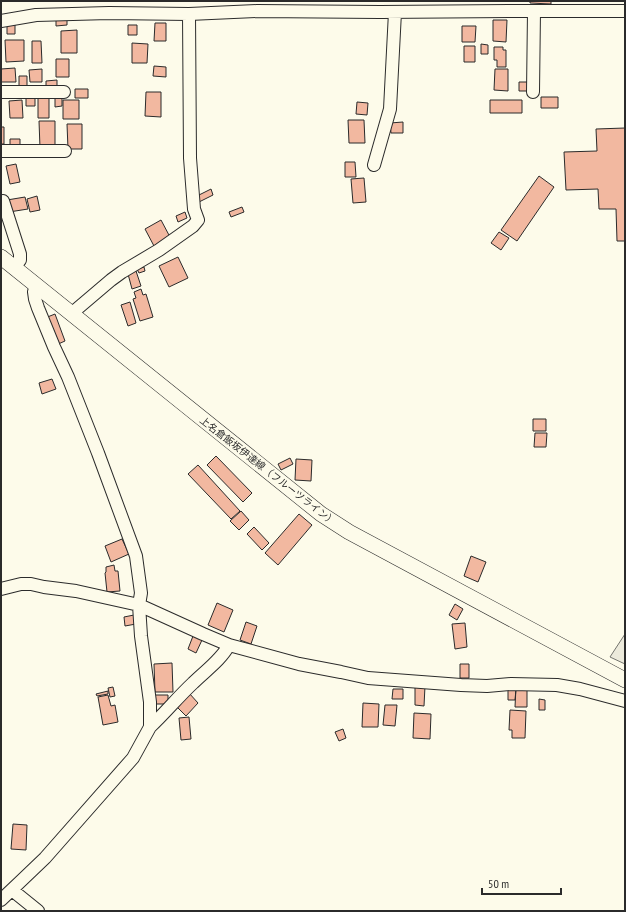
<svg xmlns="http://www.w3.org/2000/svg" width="626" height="912" viewBox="0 0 626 912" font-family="'PT Sans Narrow','Noto Sans JP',sans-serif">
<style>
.parking{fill:#eceadb;stroke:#74746e}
.building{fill:#f2b8a0;stroke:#2b2b2b}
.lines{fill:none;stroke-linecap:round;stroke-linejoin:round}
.minor-casing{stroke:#2b2b2b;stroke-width:14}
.major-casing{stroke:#2b2b2b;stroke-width:16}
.minor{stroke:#fdfbea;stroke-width:12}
.major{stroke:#fdfbea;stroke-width:15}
.labels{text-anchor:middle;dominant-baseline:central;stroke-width:3;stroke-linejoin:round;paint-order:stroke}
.street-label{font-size:10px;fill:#2b2b2b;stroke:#fdfbea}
</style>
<rect width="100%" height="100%" fill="#fdfbea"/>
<path class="parking" d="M625 634V664L610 657Z"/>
<path class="building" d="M530 1H551V4L530 3Z
M56 18H67V25L56 26Z
M493 20H507L506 42 493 41Z
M7 23H15V34H7Z
M155 23H166V41H154Z
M128 25H137V35H128Z
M462 26H476L475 42H462Z
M77 30V53H61V31Z
M5 40H24V61L6 62Z
M32 41H41L42 63H32Z
M132 43 148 44 147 63H132Z
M481 44 488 45V54H481Z
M464 46H475V62H464Z
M494 47H503V50H506V67H497V60H494Z
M56 59H69V77H56Z
M154 66 166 67V77L153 76Z
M15 68 16 82H1V69Z
M42 69V82H30L29 70Z
M495 69H508V91L494 90Z
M19 76H27V87H19Z
M57 80V87H46V81Z
M519 82H528V91H519Z
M75 89H88V98H75Z
M146 92H161V117L145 116Z
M26 95H35V106H26Z
M38 96H49V118H38Z
M55 96H62V106L55 107Z
M541 97H558V108H541Z
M22 100 23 118H10L9 101Z
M63 100H79V119H63Z
M490 100H522V113H490Z
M357 102 368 103 367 115 356 114Z
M348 120H364L365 143H349Z
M39 121H55V147L40 148Z
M403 122V133H391L390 123Z
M67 124H82V149H68Z
M1 127H4V144H1Z
M625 128V241H617L616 209H599L598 189 566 190 564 152 597 151 596 129Z
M10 139H20V147H10Z
M345 162H355L356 177H345Z
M16 164 20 182 10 184 6 166Z
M539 176 554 187 517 241 501 230Z
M364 178 366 202 353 203 351 179Z
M211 189 213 195 199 202 197 196Z
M37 196 40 210 30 212 27 199Z
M25 197 28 209 9 212 7 200Z
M242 207 244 212 231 217 229 212Z
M185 212 187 218 178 222 176 216Z
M161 220 170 237 154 246 145 229Z
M499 232 509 238 501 250 491 243Z
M178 257 188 278 169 287 159 266Z
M144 267 145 271 139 273 137 269Z
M136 271 141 286 132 289 128 274Z
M141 289 143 295 146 294 153 317 140 321 133 299 136 298 134 292Z
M130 302 136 323 128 326 121 305Z
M55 314 65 341 56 345 45 318Z
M52 379 56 389 42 394 39 383Z
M533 419H546V431H533Z
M535 433H547L546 447H534Z
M216 456 252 493 243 502 207 465Z
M290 458 293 464 281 470 278 464Z
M296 459 312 460 311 481 295 480Z
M198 465 240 511 231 519 188 474Z
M241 511 249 520 239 530 230 521Z
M299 514 312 525 278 565 265 553Z
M254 527 269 543 262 550 247 534Z
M122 539 129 554 111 562 105 546Z
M471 556 486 562 478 582 464 576Z
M114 565 115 571H118L120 591 107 592 105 573 106 572V567Z
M217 603 233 610 224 632 208 625Z
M455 604 463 609 457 620 449 615Z
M134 615 136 624 125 626 124 617Z
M246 622 257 626 251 644 240 640Z
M465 623 467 647 455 649 452 624Z
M193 636 202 640 196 653 188 649Z
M172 663 173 692H155L154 664Z
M460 664H469V678H460Z
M415 686H425L424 706 415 705Z
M113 687 115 696 110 697 108 688Z
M516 687 527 688V707H515Z
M508 688 516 689 515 700H508Z
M393 689H403V699H392Z
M108 691V694L97 696 96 694Z
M189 693 198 703 186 716 177 707Z
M108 695 111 706 115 705 118 722 103 725 98 697Z
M154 695H168V704H154Z
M539 699 545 700V710H539Z
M363 703 379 704 378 727H362Z
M385 705H397L395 726 383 725Z
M510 710 526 711 525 738H512V730H509Z
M414 713 431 714 430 739 413 738Z
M189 717 191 739 181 740 179 718Z
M343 729 346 738 339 741 335 732Z
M13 824 27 825 26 850 11 849Z"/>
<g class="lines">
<defs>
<path id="minor" d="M1 21 36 15 109 13 189 14 257 11 380 12 522 11H625
M1 92H64
M533 92 534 11
M1 151H65
M374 165 390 109 395 12
M3 201 20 254V260L14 268
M71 314 111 280 122 272 159 250 193 226 198 220 194 209 190 158 189 14
M1 589 21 584H31L44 587 76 591 139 605 203 634 229 645 299 664 341 672 368 678 461 685 487 686 511 684 557 685 580 689 625 701
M150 727C165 713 178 697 193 683 205 671 221 660 229 645
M12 890 38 911
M1 900 22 880 45 858 133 758 150 727V702L141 636 139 605 141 593 136 556 98 453 68 377 54 347 38 308 35 299 34 292 36 285"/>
<path id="major" d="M1 257 321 514 349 532 625 680"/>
</defs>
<use href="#minor" class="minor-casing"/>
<use href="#major" class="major-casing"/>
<use href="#minor" class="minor"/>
<use href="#major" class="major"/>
</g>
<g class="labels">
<g class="street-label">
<text transform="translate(268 471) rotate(38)">上名倉飯坂伊達線（フルーツライン）</text>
</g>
</g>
<rect width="626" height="912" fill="none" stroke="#2b2b2b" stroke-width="4"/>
<path d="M482 888v6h79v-6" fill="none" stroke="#2b2b2b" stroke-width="2"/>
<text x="488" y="888" font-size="12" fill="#2b2b2b" stroke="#fdfbea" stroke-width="3" paint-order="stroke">50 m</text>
</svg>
